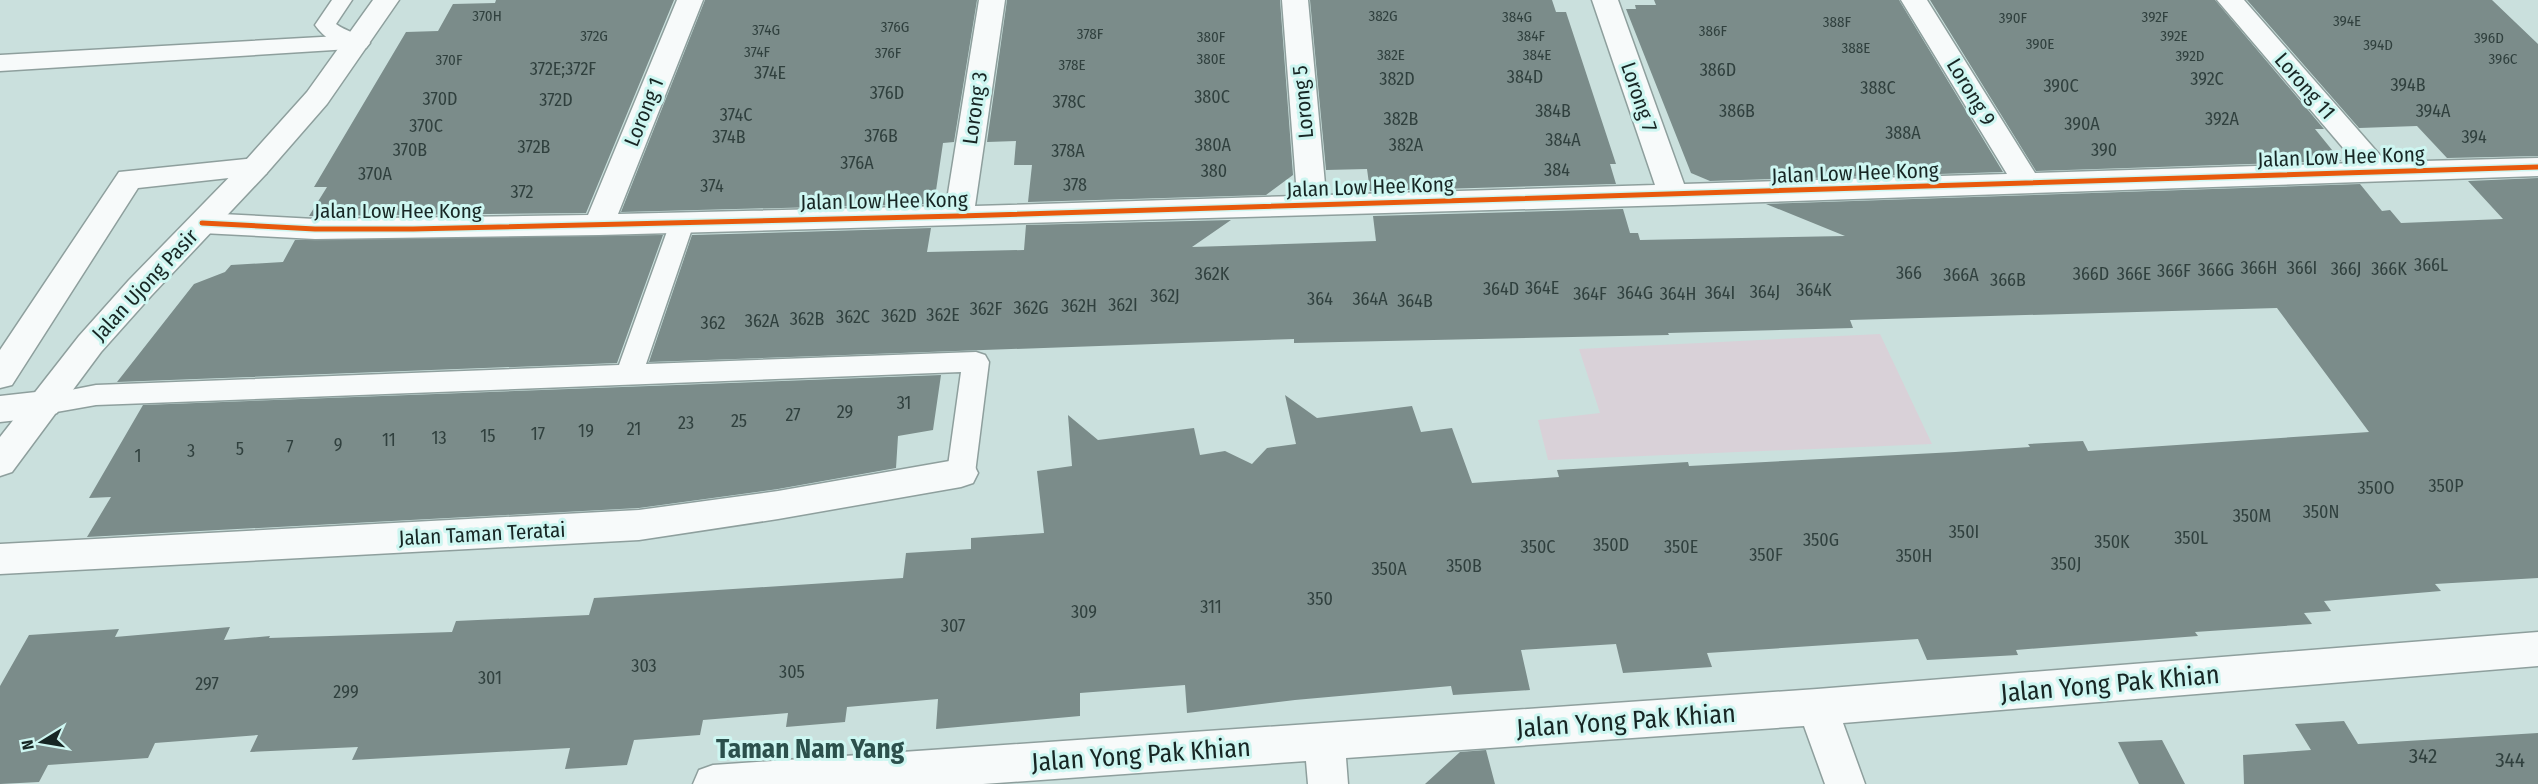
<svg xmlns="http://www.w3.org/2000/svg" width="2538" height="784" viewBox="0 0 2538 784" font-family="'Fira Sans Condensed',sans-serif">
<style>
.green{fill:#d9d1d8}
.building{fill:#7b8c8a}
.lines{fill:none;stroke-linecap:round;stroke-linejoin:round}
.lane-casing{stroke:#8e9f9d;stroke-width:3}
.street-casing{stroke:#8e9f9d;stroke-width:3}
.secondary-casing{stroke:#8e9f9d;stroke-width:3}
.lane{fill:#f7fafa;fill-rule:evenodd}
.street{fill:#f7fafa;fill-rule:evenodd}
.secondary{fill:#f7fafa;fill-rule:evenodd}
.cycleway-casing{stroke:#cef6f1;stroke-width:8}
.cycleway{stroke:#e8590c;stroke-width:5}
.labels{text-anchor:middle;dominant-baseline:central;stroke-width:6;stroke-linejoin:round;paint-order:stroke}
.far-number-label{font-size:15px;fill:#30403e}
.number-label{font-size:18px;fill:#30403e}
.street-label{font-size:21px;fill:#172624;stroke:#cef6f1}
.near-number-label{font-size:21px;fill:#30403e}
.near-street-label{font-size:26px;fill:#172624;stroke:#cef6f1}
.near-neighbourhood-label{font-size:27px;font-weight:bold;fill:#2c504c;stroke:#cef6f1}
</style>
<rect width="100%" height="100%" fill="#cae0dd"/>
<path class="green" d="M1880 334 1932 444 1548 460 1538 420 1600 413 1579 349Z"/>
<path class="building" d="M496 0H674L586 213 309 216 327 187H314L406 32 438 31 453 4 495 3Z
M705 0H977L954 142 943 143 934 204 621 212Z
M1007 0H1280L1293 175 1266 195 1028 202 1032 165H1014L1016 141 987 142Z
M1310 0H1552L1556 12H1566L1616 164H1610L1616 184 1370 191 1367 169 1326 170Z
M1654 0H1899L2003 172 1710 181 1691 173 1626 9H1636L1635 5H1656Z
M1930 0H2215L2324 129H2315L2341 161 2036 171Z
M2247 0H2492L2538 44V156L2447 158 2417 126 2359 128Z
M2538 178V578L2435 584 2441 591 2324 601 2331 611 2304 613 2312 624 2195 632 2198 636 2016 650 2018 655 1927 660 1918 639 1707 653 1712 667 1623 673 1616 644 1521 650 1530 690 1453 695 1451 686 1295 700 1187 713 1185 685 1080 693V716L936 729 938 699 847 707 845 722 786 727 788 713 703 720 700 735 634 740 627 765 565 769 570 748 352 760 358 747 250 752 258 735 155 743 148 758 48 765 39 782 0 784V686L29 635 119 629 115 637 230 627 224 640 270 636 269 638 452 632 456 621 589 615 594 598 903 578 906 553 971 549V538L1044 533 1037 471 1072 466 1068 415 1098 440 1194 428 1200 455 1225 451 1252 464 1267 448 1296 444 1285 395 1317 418 1412 406 1421 432 1452 428 1472 483 1559 477 1557 470 1688 462 1689 466 1955 452 2030 447 2028 444 2083 441 2088 451 2369 432 2277 308 1850 320 1853 328 1668 333 1669 335 1294 343V339L649 362 692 235 931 228 927 252 1024 250 1026 225 1231 220 1192 247 1376 241 1373 216 1623 209 1630 233H1638L1640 240 1845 236 1766 204 2360 184 2382 211 2390 210 2401 223 2503 219 2468 181Z
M663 235 617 363 117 382 194 284 225 272 231 265 283 262 295 240Z
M941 375 933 430 898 436 896 468 778 489 639 508 87 537 111 497 89 498 143 405Z
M2344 721 2358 744 2538 733V784H2244L2243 755 2311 750 2295 724Z
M2162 740 2185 784H2139L2118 742Z
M1486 750 1495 784H1425L1460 752Z"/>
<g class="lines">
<defs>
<path id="lane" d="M332 0H352L336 24C345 31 361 34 368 43L364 47C347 52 325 40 315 25Z
M682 215 691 217 694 223 646 364 976 352 985 355 989 362 975 473 971 481 961 484 951 481 947 473 961 372 96 405 45 414 35 411 31 404 35 397 96 385 619 365 670 223 673 217Z"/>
<path id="street" d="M677 0H703L618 214 946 206 979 0H1005L975 206 1297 196 1282 0H1308L1326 195 1655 185 1592 0H1618L1684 184 2007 174 1901 0H1927L2035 173 2356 163 2217 0H2244L2386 162 2538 158V176L1673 205 599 235 315 239 202 233 192 230 187 223 192 216 202 213 315 219 588 215Z
M357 35 366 38 370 43 366 48 0 71V55Z
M256 158 266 160 270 167 266 174 138 188 12 385 0 388V350L119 172Z
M45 391 57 395 62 404 57 413 45 417 0 422V396Z
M961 459 973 463 978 473 973 483 961 487 778 519 639 540 0 574V544L639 510 778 491Z
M2538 632V666L1843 723 1865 784H1825L1804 726 1346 758 1348 784H1308L1306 761 983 784H693L699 770 713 765 1817 689Z"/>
<path id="secondary" d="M373 0H399L327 104 266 174 151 296 101 352 12 472 0 476V437L79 336 129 280 246 160 307 92Z"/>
</defs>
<use href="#lane" class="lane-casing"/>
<use href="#street" class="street-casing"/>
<use href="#secondary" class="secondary-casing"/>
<use href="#lane" class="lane"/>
<use href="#street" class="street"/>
<use href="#secondary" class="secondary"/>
<defs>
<path id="cycleway" d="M202 223 315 229H413L959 216 2538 167"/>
</defs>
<use href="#cycleway" class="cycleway-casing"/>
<use href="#cycleway" class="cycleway"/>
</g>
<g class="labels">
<g class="far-number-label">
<text x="487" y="16">370H</text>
<text x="1383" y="16">382G</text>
<text x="1517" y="17">384G</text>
<text x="2155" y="17">392F</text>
<text x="2013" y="18">390F</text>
<text x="2347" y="21">394E</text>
<text x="1837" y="22">388F</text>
<text x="895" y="27">376G</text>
<text x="766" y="30">374G</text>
<text x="1713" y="31">386F</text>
<text x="1090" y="34">378F</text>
<text x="594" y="36">372G</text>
<text x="1531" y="36">384F</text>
<text x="2174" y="36">392E</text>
<text x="1211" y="37">380F</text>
<text x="2489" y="38">396D</text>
<text x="2040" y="44">390E</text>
<text x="2378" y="45">394D</text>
<text x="1856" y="48">388E</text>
<text x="757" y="52">374F</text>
<text x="888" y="53">376F</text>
<text x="1391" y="55">382E</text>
<text x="1537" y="55">384E</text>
<text x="2190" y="56">392D</text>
<text x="1211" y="59">380E</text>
<text x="2503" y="59">396C</text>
<text x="449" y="60">370F</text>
<text x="1072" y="65">378E</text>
</g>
<g class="number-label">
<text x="563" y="69">372E;372F</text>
<text x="1718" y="70">386D</text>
<text x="770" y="73">374E</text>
<text x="1525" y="77">384D</text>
<text x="1397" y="79">382D</text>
<text x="2207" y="79">392C</text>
<text x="2408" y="85">394B</text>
<text x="2061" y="86">390C</text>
<text x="1878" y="88">388C</text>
<text x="887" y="93">376D</text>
<text x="1212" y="97">380C</text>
<text x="440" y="99">370D</text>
<text x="556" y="100">372D</text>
<text x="1069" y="102">378C</text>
<text x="1553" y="111">384B</text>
<text x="1737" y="111">386B</text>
<text x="2433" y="111">394A</text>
<text x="736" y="115">374C</text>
<text x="1401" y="119">382B</text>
<text x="2222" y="119">392A</text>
<text x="2082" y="124">390A</text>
<text x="426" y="126">370C</text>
<text x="1903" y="133">388A</text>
<text x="881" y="136">376B</text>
<text x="729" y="137">374B</text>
<text x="2474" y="137">394</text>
<text x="1563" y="140">384A</text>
<text x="1213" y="145">380A</text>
<text x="1406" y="145">382A</text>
<text x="534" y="147">372B</text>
<text x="410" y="150">370B</text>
<text x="2104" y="150">390</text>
<text x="1068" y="151">378A</text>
<text x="857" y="163">376A</text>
<text x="1557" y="170">384</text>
<text x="1214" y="171">380</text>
<text x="375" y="174">370A</text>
<text x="1075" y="185">378</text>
<text x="712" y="186">374</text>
<text x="522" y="192">372</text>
<text x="2431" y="265">366L</text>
<text x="2259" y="268">366H</text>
<text x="2302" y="268">366I</text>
<text x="2346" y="269">366J</text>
<text x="2389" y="269">366K</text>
<text x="2216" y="270">366G</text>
<text x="2174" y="271">366F</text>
<text x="1909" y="273">366</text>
<text x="1212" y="274">362K</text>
<text x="2091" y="274">366D</text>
<text x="2134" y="274">366E</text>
<text x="1961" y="275">366A</text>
<text x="2008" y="280">366B</text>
<text x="1542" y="288">364E</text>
<text x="1501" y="289">364D</text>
<text x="1814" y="290">364K</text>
<text x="1765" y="292">364J</text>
<text x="1635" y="293">364G</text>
<text x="1720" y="293">364I</text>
<text x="1590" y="294">364F</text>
<text x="1678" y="294">364H</text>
<text x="1165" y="296">362J</text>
<text x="1320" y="299">364</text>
<text x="1370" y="299">364A</text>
<text x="1415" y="301">364B</text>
<text x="1123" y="305">362I</text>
<text x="1079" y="306">362H</text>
<text x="1031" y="308">362G</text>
<text x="986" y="309">362F</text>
<text x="943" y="315">362E</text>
<text x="899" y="316">362D</text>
<text x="853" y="317">362C</text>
<text x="807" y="319">362B</text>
<text x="762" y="321">362A</text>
<text x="713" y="323">362</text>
<text x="904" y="403">31</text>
<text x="845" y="412">29</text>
<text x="793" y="415">27</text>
<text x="739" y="421">25</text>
<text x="686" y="423">23</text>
<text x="634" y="429">21</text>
<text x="586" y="431">19</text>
<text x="538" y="434">17</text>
<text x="488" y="436">15</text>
<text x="439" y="438">13</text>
<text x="389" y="440">11</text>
<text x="338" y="445">9</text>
<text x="290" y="447">7</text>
<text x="240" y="449">5</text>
<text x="191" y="451">3</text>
<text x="138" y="456">1</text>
<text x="2446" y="486">350P</text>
<text x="2376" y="488">350O</text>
<text x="2321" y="512">350N</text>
<text x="2252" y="516">350M</text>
<text x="1964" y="532">350I</text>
<text x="2191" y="538">350L</text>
<text x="1821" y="540">350G</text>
<text x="2112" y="542">350K</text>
<text x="1611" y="545">350D</text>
<text x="1538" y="547">350C</text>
<text x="1681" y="547">350E</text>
<text x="1766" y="555">350F</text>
<text x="1914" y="556">350H</text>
<text x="2066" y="564">350J</text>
<text x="1464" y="566">350B</text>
<text x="1389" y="569">350A</text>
<text x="1320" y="599">350</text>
<text x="1211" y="607">311</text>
<text x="1084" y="612">309</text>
<text x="953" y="626">307</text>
<text x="644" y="666">303</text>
<text x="792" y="672">305</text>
<text x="490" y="678">301</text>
<text x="207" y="684">297</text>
<text x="346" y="692">299</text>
</g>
<g class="street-label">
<text transform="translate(2305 86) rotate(49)">Lorong 11</text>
<text transform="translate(1971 92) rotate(59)">Lorong 9</text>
<text transform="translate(1639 97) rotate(71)">Lorong 7</text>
<text transform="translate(1303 102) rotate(-95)">Lorong 5</text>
<text transform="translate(975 108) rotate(-82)">Lorong 3</text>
<text transform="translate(644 112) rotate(-68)">Lorong 1</text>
<text transform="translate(2341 157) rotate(-2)">Jalan Low Hee Kong</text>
<text transform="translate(1855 173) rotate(-2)">Jalan Low Hee Kong</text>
<text transform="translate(1370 187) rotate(-2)">Jalan Low Hee Kong</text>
<text transform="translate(884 201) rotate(-1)">Jalan Low Hee Kong</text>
<text x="398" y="211">Jalan Low Hee Kong</text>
<text transform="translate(145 285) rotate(-47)">Jalan Ujong Pasir</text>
<text transform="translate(482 534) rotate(-3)">Jalan Taman Teratai</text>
</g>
<g class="near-number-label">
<text x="2423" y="756">342</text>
<text x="2510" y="760">344</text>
</g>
<g class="near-street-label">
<text transform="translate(2110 684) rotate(-5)">Jalan Yong Pak Khian</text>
<text transform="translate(1626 721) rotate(-4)">Jalan Yong Pak Khian</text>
<text transform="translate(1141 755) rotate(-4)">Jalan Yong Pak Khian</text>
</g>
<g class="near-neighbourhood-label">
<text x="810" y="749">Taman Nam Yang</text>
</g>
</g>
<g transform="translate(42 742) rotate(259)" stroke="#cef6f1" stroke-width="4.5" paint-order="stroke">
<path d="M0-4.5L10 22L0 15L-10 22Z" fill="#172624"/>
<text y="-9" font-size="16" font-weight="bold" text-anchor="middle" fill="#172624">N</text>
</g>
</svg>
